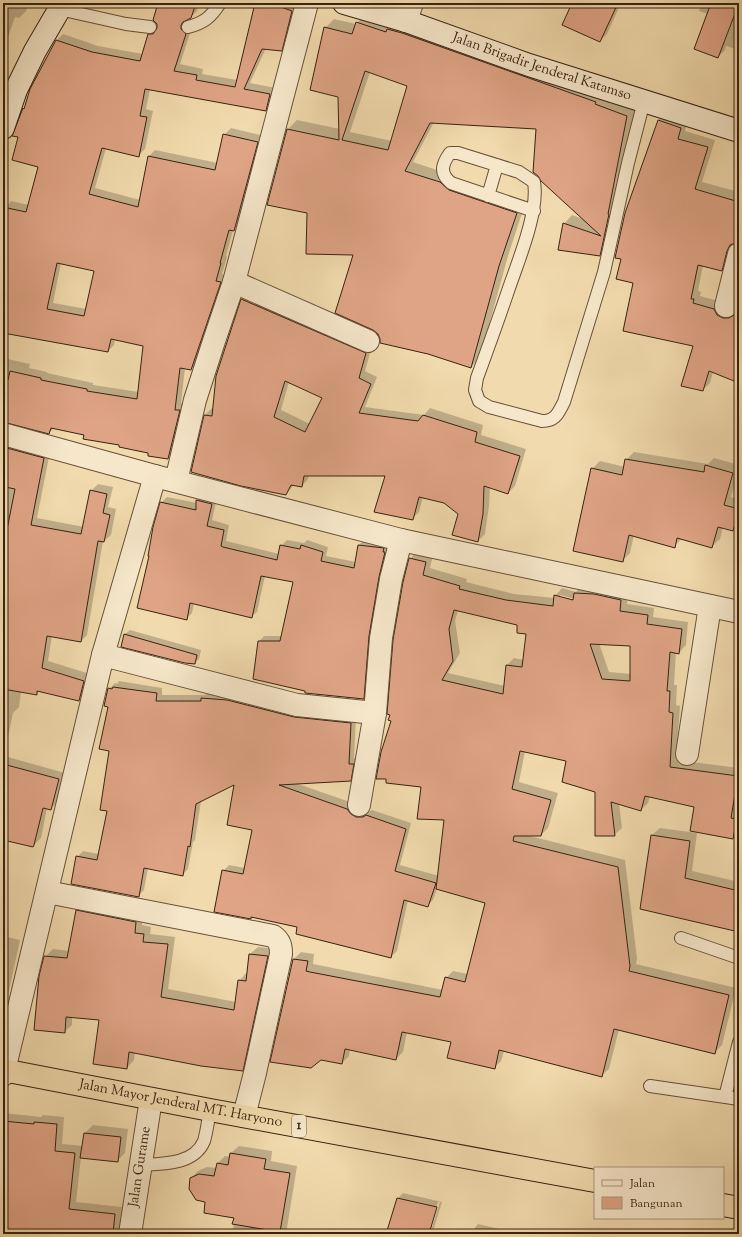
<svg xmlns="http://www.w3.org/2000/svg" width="742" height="1237" viewBox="0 0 742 1237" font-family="'Sorts Mill Goudy',serif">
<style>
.shadow{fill:#0003;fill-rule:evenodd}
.building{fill:#dfa486;stroke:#372211;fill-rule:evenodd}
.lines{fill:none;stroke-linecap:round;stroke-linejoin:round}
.lane-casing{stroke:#665038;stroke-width:14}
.street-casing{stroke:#665038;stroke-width:24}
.secondary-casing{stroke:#372211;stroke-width:24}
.highway-casing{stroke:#372211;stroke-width:24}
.lane{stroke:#f6e7ca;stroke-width:12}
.street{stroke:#f6e7ca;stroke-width:22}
.secondary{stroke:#f6e7ca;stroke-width:22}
.highway{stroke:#f1daad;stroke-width:22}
.labels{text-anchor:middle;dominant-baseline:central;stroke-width:3.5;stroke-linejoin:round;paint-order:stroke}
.shield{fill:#f6e7ca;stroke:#705d48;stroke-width:1}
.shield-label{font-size:13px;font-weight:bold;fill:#372211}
.street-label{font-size:14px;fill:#372211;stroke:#f6e7ca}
</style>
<rect width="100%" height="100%" fill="#f1daad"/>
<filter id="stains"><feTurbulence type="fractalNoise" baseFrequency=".005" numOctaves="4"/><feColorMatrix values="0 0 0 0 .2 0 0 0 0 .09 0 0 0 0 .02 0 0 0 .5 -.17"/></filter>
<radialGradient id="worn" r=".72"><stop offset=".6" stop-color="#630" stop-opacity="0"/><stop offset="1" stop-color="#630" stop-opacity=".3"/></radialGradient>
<path class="shadow" d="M3 3H29L26 11 19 18 15 17 6 43 3 47Z
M159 3H200L197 11 191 17 187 19V23L192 27 180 64 203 69 202 74 237 80 256 3H294L298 4 288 43 281 50 266 48 250 83 276 88 272 103 266 110 150 89 146 109 153 111 145 149 139 155 106 148 95 188 140 200 149 156 155 150 218 163 224 135 231 128 264 136 241 224 233 230 226 256 227 257 222 274 227 276 198 363 191 369 185 368 181 403 186 404 174 452 168 458 85 434 54 428 49 433 3 421V358L30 364 29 368 47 372V373L93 383V385L139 392 145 345 115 339 114 345 108 351 3 332V216L5 208 11 201 29 205 39 167 19 137 14 135 24 109 57 40 63 34 98 46 143 54 149 35 156 28H158ZM61 263 95 270 87 309 53 303Z
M573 3H621L607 34 600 41Z
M702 3H739V50L726 46 725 50 718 57 708 14 699 11Z
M366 14 635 107 608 246 599 255 564 224 572 215 583 219 537 128 434 122 413 162 449 174 458 181 525 204 508 256 480 358 471 367 379 333 374 329 355 254 308 212 288 129 297 120 340 129 339 96 325 28 334 19 356 24ZM370 72 408 86 392 141 350 132Z
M666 113 688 120 685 131 715 140 702 182 739 192V241L734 242 729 262 721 270 703 265 698 291 701 292 700 296 722 302 731 311 739 310V382L713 372 710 383 703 390 694 345 634 283 658 120Z
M249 293 372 346 365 371 377 377 365 407 424 415 430 408 483 425 481 435 526 449 515 486 508 493 490 487 489 506 485 534 478 541 460 514 444 502 423 497 419 512 412 519 387 475H309L308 479 302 486 294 485 286 494 192 472 205 415 212 408 214 409 242 300ZM289 382 323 397 310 424 281 410Z
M3 438 50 452 37 518 84 527 91 491 98 484 113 487 108 507 116 509 111 535 104 541H103L87 635 81 641 52 636 48 661 90 674 85 693 79 699 40 691 36 694 21 692 19 707 13 713 4 756 65 773 57 802 51 809 47 808 41 838 33 846 3 839Z
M634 452 708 464 714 458 739 465V469L731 497 739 500V532L723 527 720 539 712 546 683 538 674 546 634 535 630 553 622 561 592 469 600 461 625 467 626 460Z
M203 495 217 498 212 520 229 525 226 541 279 554 281 546 287 540 304 543 307 540 328 547 326 556 356 562 359 545 365 539 389 543 369 693 363 698 306 690 259 642 264 636H282L294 581 265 576 257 612 251 617 194 603 192 613 186 619 161 503 167 497 197 503V500Z
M417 551 433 555 430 568 467 579 466 582 514 594 555 598V596L562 588 576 592 582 586 628 593 627 604 654 608 653 617 688 622 686 645 679 653 676 652 674 685H677L676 705 680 706 676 760 739 768V832L733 838 695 807 650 796 648 803 641 810 619 803 622 828 614 835 596 791 567 760 525 751 519 782 558 793 548 828 541 835 530 836 625 860 637 958 636 964 736 988 722 1045 715 1052 619 1029 609 1069 601 1076 504 1051 501 1061 494 1068 452 1042 407 1032 403 1052 396 1059 350 1049 349 1056 342 1063 294 959 301 952 314 954 313 964 443 990 446 978 453 971 468 974 486 902 437 889 433 900 427 906 408 900 397 951 391 957 298 926 252 916 250 918 223 871 229 865 245 868 253 829 235 784 201 801 195 840 193 842 188 869 182 875 148 868 144 890 138 896 77 857 83 851 99 854 108 810 110 750 109 689 115 683 117 684 119 681 162 688V695H205L208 693 356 718 354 758H359L356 774 350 780 295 783 353 803 363 812 370 811 372 810 411 823 400 865 439 876 445 819 422 786 392 720 410 559ZM560 595 578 600V602L560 597ZM458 610 518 624 527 633 524 660 514 658 507 665 505 686 448 673 460 653 455 621ZM599 643 631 645V674L609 672Z
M130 630 201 650 199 659 194 663 122 646 125 634Z
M660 828 697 833 692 871 739 882V931L641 908 652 835Z
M84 903 143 915 142 925 151 927 150 934 175 937 168 989 236 1002 239 981 246 973H248L250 954 258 947 275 949 250 1062 242 1070 135 1052 134 1060 127 1068 100 1019 72 1017V1025L64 1032 45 957 53 949 70 951 77 911Z
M3 936 20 940 3 1018Z
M3 1113 41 1117 43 1115 64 1117 62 1144 83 1146 85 1133 93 1125 128 1129 125 1153 117 1161 81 1157 76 1202 122 1207 119 1234H3Z
M239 1146 272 1151 271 1161 297 1166 286 1234H232L235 1217 206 1201 190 1179 198 1171 207 1167 217 1168V1164L225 1156 231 1157V1153Z
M403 1193 442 1202 432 1234H430L440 1202H438L428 1234H388L398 1198Z
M478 1224 520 1234H470Z"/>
<path class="building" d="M158 3H196L191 18 183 22 181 25V29L186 34 174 71 197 75 196 80 235 87 255 3H270L292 11 282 51 262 49 244 89 270 94 266 111 145 89 140 116 147 117 139 157 102 148 89 194 138 207 148 156 215 170 223 134 258 142 234 231 229 230 220 263H221L216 281 221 282 191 370 180 368 175 410H180L168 459 148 456V453L119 447V445L83 439 84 435 51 428 49 434 3 422V379L8 380 10 371 41 378V380L87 389V391L137 399 143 346 111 339 108 352 3 333V207L26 212 38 167 12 160 18 137 12 136 23 108 24 109 30 89 56 40 92 52 140 61 148 34H153L157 28V24L153 20ZM57 263 94 271 84 316 47 309Z
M572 3H618L600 42 562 25Z
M711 3H739L718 58 694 49Z
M356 22 386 32 387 29 402 33 540 82 596 102 595 104 627 116 608 214H609L600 256 558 250 563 223 601 236 541 181 538 176 533 172 536 129 430 123 405 171 440 182 449 190 517 213 499 266 471 368 428 354 380 343V339L378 334 373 330 335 313 353 255 306 254 307 213 267 205 287 129 339 140 338 97 310 90 324 27 352 34ZM365 71 407 86 388 150 342 140Z
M658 120 681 128 678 139 708 147 695 189 739 202V237L738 242 730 245 727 251 722 271 698 265 691 299H694L693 303 714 309 717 315 723 318H729L734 315 739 317V383L709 371 703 391 681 386 693 346 623 331 633 283 616 279 621 259 615 258 625 213Z
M241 299 366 353 359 378 371 384 359 413 418 421 423 415 477 432 475 442 520 456 508 494 484 486 483 514 478 542 452 535 458 514 444 503 419 497 413 520 374 512 385 476H304L302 487 291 485 286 495 241 486 191 472 204 415 212 416 216 376ZM285 381 322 398 305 432 274 417Z
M3 447 44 458 31 525 81 534 90 490 107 494 103 513 110 515 104 542 98 541 81 642 47 636 42 668 84 681 79 701 37 691V695L3 689V550L15 489 5 487 7 480 3 479Z
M625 459 704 472 705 465 733 473 724 505 739 509 733 531 718 527 712 548 677 538 675 548 629 535 623 562 573 551 591 468 622 475Z
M196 500 212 504 207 526 224 530 221 546 223 547 277 560 280 545 300 549 301 545 323 552 321 561 354 568 358 545 384 548 383 552H385L379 577 369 636 364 699 305 693V691L253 679 258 641H280L293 582 261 576 252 618 190 603 187 620 137 608 149 556H148L153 527 160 502 196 510Z
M409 558 426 562 423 575 460 586 459 589 506 600 553 606 554 595 573 600 574 593 594 594 621 600 620 611 648 615 647 624 682 629 679 654 670 652 667 691H670L669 712 673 713 670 767 738 776 731 818 737 819 733 839 690 831 694 807 645 796 641 811 611 802 615 836H595V792L562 782 566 761 520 751 512 789 551 800 541 836H514L513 841 618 867 630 966 629 971 729 995 715 1054 614 1029 602 1077 499 1050 495 1069 447 1058 451 1042 402 1032 396 1060 345 1049 342 1064 321 1060 311 1068 270 1062 293 959 308 961 306 971 310 972 440 997 445 977 465 982 485 903 436 889 444 820 417 819 421 787 386 783V779H376L381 752 391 721 388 720 390 715 387 714 393 640 403 582ZM454 610 517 625V633L526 634 522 667 506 665 503 694 442 680 453 661 449 629ZM590 644 630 646V681L602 679Z
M124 634 197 655 195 664 185 663 121 647Z
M113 687 157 693 156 701H201V698L227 700 294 717 351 723 349 764H354L351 781 279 785 347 809 351 814 356 817H363L366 815 406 829 395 871 436 883 428 907 404 900 391 958 296 934 297 927 251 917V919L214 912 222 870 243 874 252 830 227 825 234 785 196 804 190 847 188 846 183 876 144 868 139 897 71 884 76 856 97 860 107 811 100 810 109 751 99 749 108 707 104 706 108 688 112 689Z
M3 764 59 779 51 810 43 808 34 845 33 847 3 840Z
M651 835 690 841 685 878 739 891V932L640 909Z
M76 910 136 922 135 933 144 934 143 942 168 944 161 997 234 1010 238 980 246 981 249 954 268 956 243 1071 201 1066 129 1052 127 1069 93 1064 99 1020 66 1017 65 1033 34 1030 39 976 44 956 67 958Z
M3 1121 34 1124V1122L57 1124 55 1151 75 1153 69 1209 115 1214 113 1234H3Z
M84 1133 121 1137 118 1162 80 1158Z
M230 1153 266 1159 264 1169 290 1173 280 1232 232 1224 234 1218 204 1213 205 1202 196 1200 189 1189 190 1178 199 1174 214 1176 217 1163 228 1165Z
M397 1198 437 1207 429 1234H386Z"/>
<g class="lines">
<defs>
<path id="lane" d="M59 9 126 24 150 27
M188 27C204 23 211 17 220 3
M488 196 497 165
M534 211 451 183C439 173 442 164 450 153H458L519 172 534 182C539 211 519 259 509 288 499 318 488 348 477 378L475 390 479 401 489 407 542 421C556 421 558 413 564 402L604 272 628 163 644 101
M681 938 739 958
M650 1086 739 1099
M725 1097 739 1042
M140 1165C162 1164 194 1165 204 1141 207 1131 208 1120 210 1110"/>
<g id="street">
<path d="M406 21 412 3"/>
<path d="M234 282 368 341"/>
<path d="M726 306 739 254"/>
<path d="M3 434 155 476 401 540 739 612"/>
<path d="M176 481 195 400 214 341 234 282 307 3"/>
<path d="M103 655 297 705 375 713"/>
<path d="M687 754 710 606"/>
<path d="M359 805 375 713 381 638 391 579 401 540"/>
<path d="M47 892 273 936C280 941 281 946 281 954L255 1073 244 1116"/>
<path d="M3 1075 103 655 155 476"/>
<path id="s1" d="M130 1234 151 1099"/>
</g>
<g id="secondary">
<path id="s2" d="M344 3 406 21 529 65 739 131"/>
<path d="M3 128 16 90 35 51 63 3"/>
</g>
<g id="highway">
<path id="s3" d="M3 1070 210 1110 595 1181"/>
<path d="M723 1205 739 1208"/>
</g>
</defs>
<use href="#lane" class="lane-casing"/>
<use href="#street" class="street-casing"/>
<use href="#secondary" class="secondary-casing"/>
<use href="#highway" class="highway-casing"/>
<use href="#lane" class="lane"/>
<use href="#street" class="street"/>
<use href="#secondary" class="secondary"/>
<use href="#highway" class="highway"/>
</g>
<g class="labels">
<rect class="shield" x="292" y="1115" width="14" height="22" rx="3"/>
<g class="shield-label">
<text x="299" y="1126">1</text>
</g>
<g class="street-label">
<text stroke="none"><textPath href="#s2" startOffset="208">Jalan Brigadir Jenderal Katamso</textPath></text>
<text stroke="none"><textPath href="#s3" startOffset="181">Jalan Mayor Jenderal MT. Haryono</textPath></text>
<text stroke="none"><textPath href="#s1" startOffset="68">Jalan Gurame</textPath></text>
</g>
</g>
<rect width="742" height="1237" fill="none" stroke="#f1daad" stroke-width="16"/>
<rect x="4" y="4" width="734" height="1229" fill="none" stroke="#372211" stroke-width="2"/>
<rect x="8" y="8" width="726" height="1221" fill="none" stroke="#372211"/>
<rect x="594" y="1167" width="130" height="52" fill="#f6e7ca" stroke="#aa9880"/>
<rect x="602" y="1180" width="20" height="6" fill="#f6e7ca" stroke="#aa9880"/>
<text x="630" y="1187" font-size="12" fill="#372211">Jalan</text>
<rect x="602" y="1197" width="20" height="12" fill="#dfa486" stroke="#aa9880"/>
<text x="630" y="1207" font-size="12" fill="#372211">Bangunan</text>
<rect width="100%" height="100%" filter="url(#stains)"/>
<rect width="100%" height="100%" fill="url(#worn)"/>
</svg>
